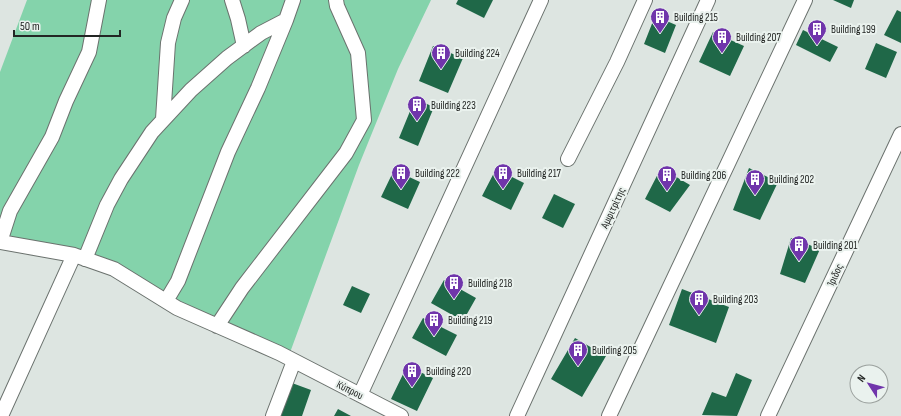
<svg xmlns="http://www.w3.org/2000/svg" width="901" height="416" viewBox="0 0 901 416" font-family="'Sofia Sans Condensed',sans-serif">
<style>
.green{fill:#84d3ab}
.building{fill:#1f6848}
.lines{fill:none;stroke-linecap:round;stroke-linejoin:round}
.minor-casing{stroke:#6b726e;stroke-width:16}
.minor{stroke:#fff;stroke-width:14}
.labels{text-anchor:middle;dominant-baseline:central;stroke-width:4;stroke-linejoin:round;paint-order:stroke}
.poi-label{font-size:11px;fill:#232624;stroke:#eaf2ee;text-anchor:start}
.street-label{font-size:11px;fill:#232624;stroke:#eaf2ee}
</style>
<rect width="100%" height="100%" fill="#dde5e1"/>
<path class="green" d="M27 0H431L398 69 359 165 288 358 138 279 0 238V72Z"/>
<path class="building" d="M458 0H493L484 18 456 4Z
M833 0H854L851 8Z
M897 10 901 12V43L884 35Z
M655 16 676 25 665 53 644 44Z
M803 30 838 47 830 62 796 45Z
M713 32 744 46 730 76 699 62Z
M876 43 897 52 886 78 865 69Z
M433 46 463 58 448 93 419 81Z
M415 99 434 107 418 146 399 138Z
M661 168 690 185 670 212 645 199Z
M749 168 778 182 760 220 733 210Z
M496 169 524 183 511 210 482 196Z
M394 170 420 182 408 209 381 197Z
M554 194 575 204 563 228 542 218Z
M791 238 820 249 805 283 780 274Z
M444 280 476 298 463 321 431 303Z
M352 286 370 294 361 313 343 305Z
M682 289 729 307 716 343 669 325Z
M423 318 457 335 446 356 412 338Z
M575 338 606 356 582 397 551 379Z
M407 366 433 378 417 411 391 399Z
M736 373 752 380 737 416 702 415 712 392 726 397Z
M292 383 311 390 302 416H280Z
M338 409 351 416H334Z"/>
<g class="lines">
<defs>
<path id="minor" d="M232 0 238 19 244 46
M163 119 168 43 174 18 182 0
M568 159 617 62 645 0
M0 242 74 255 114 269 177 308 279 353 401 416
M0 242 10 211 52 137 66 101 89 52 99 0
M85 259 107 205 121 179 152 132 191 90 227 58 261 33 286 20
M166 301 178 281 228 152 258 88 286 20 293 0
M217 326 242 288 346 153 364 120 358 53 337 6 336 0
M360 395 541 0
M1 416 74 255
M273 416 294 361
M517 416 708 0
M609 416 805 0
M768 416 901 134"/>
</defs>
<use href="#minor" class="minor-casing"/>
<use href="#minor" class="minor"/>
</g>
<defs>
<symbol id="building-pin" viewBox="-11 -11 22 30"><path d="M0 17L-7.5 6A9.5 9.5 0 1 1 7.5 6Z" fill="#7035ab" stroke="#eaf2ee"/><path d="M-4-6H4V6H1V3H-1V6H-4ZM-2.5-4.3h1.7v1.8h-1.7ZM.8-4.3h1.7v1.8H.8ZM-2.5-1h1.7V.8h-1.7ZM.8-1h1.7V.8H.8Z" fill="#fff"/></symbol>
</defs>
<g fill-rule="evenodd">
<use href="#building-pin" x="649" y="6" width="22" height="30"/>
<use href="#building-pin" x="806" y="18" width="22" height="30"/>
<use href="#building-pin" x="711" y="26" width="22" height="30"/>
<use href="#building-pin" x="430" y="42" width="22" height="30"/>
<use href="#building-pin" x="406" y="94" width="22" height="30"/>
<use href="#building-pin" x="390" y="162" width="22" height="30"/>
<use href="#building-pin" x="492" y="162" width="22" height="30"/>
<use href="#building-pin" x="656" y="164" width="22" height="30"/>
<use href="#building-pin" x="744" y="168" width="22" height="30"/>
<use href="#building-pin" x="788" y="234" width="22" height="30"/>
<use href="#building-pin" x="443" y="272" width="22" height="30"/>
<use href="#building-pin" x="688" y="288" width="22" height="30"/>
<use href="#building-pin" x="423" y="309" width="22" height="30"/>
<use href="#building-pin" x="567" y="339" width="22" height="30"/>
<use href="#building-pin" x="401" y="360" width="22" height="30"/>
</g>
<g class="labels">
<g class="poi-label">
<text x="674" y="17">Building 215</text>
<text x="831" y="29">Building 199</text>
<text x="736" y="37">Building 207</text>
<text x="455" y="53">Building 224</text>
<text x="431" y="105">Building 223</text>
<text x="415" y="173">Building 222</text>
<text x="517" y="173">Building 217</text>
<text x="681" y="175">Building 206</text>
<text x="769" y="179">Building 202</text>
<text x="813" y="245">Building 201</text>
<text x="468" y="283">Building 218</text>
<text x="713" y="299">Building 203</text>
<text x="448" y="320">Building 219</text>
<text x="592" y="350">Building 205</text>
<text x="426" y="371">Building 220</text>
</g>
<g class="street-label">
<text transform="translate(613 208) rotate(-65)">Αμφιτρίτης</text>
<text transform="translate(835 275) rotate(-65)">Ίριδος</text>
<text transform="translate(350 390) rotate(27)">Κύπρου</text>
</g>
</g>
<g transform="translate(869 384) rotate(306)"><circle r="19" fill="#eaf2ee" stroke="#9aa09d"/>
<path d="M0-3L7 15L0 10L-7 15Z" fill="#7035ab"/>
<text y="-6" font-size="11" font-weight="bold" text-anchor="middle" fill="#232624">N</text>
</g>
<path d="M14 30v6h106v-6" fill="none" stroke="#232624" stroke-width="2"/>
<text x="20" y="30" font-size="12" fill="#232624" stroke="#eaf2ee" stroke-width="3" paint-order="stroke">50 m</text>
</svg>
